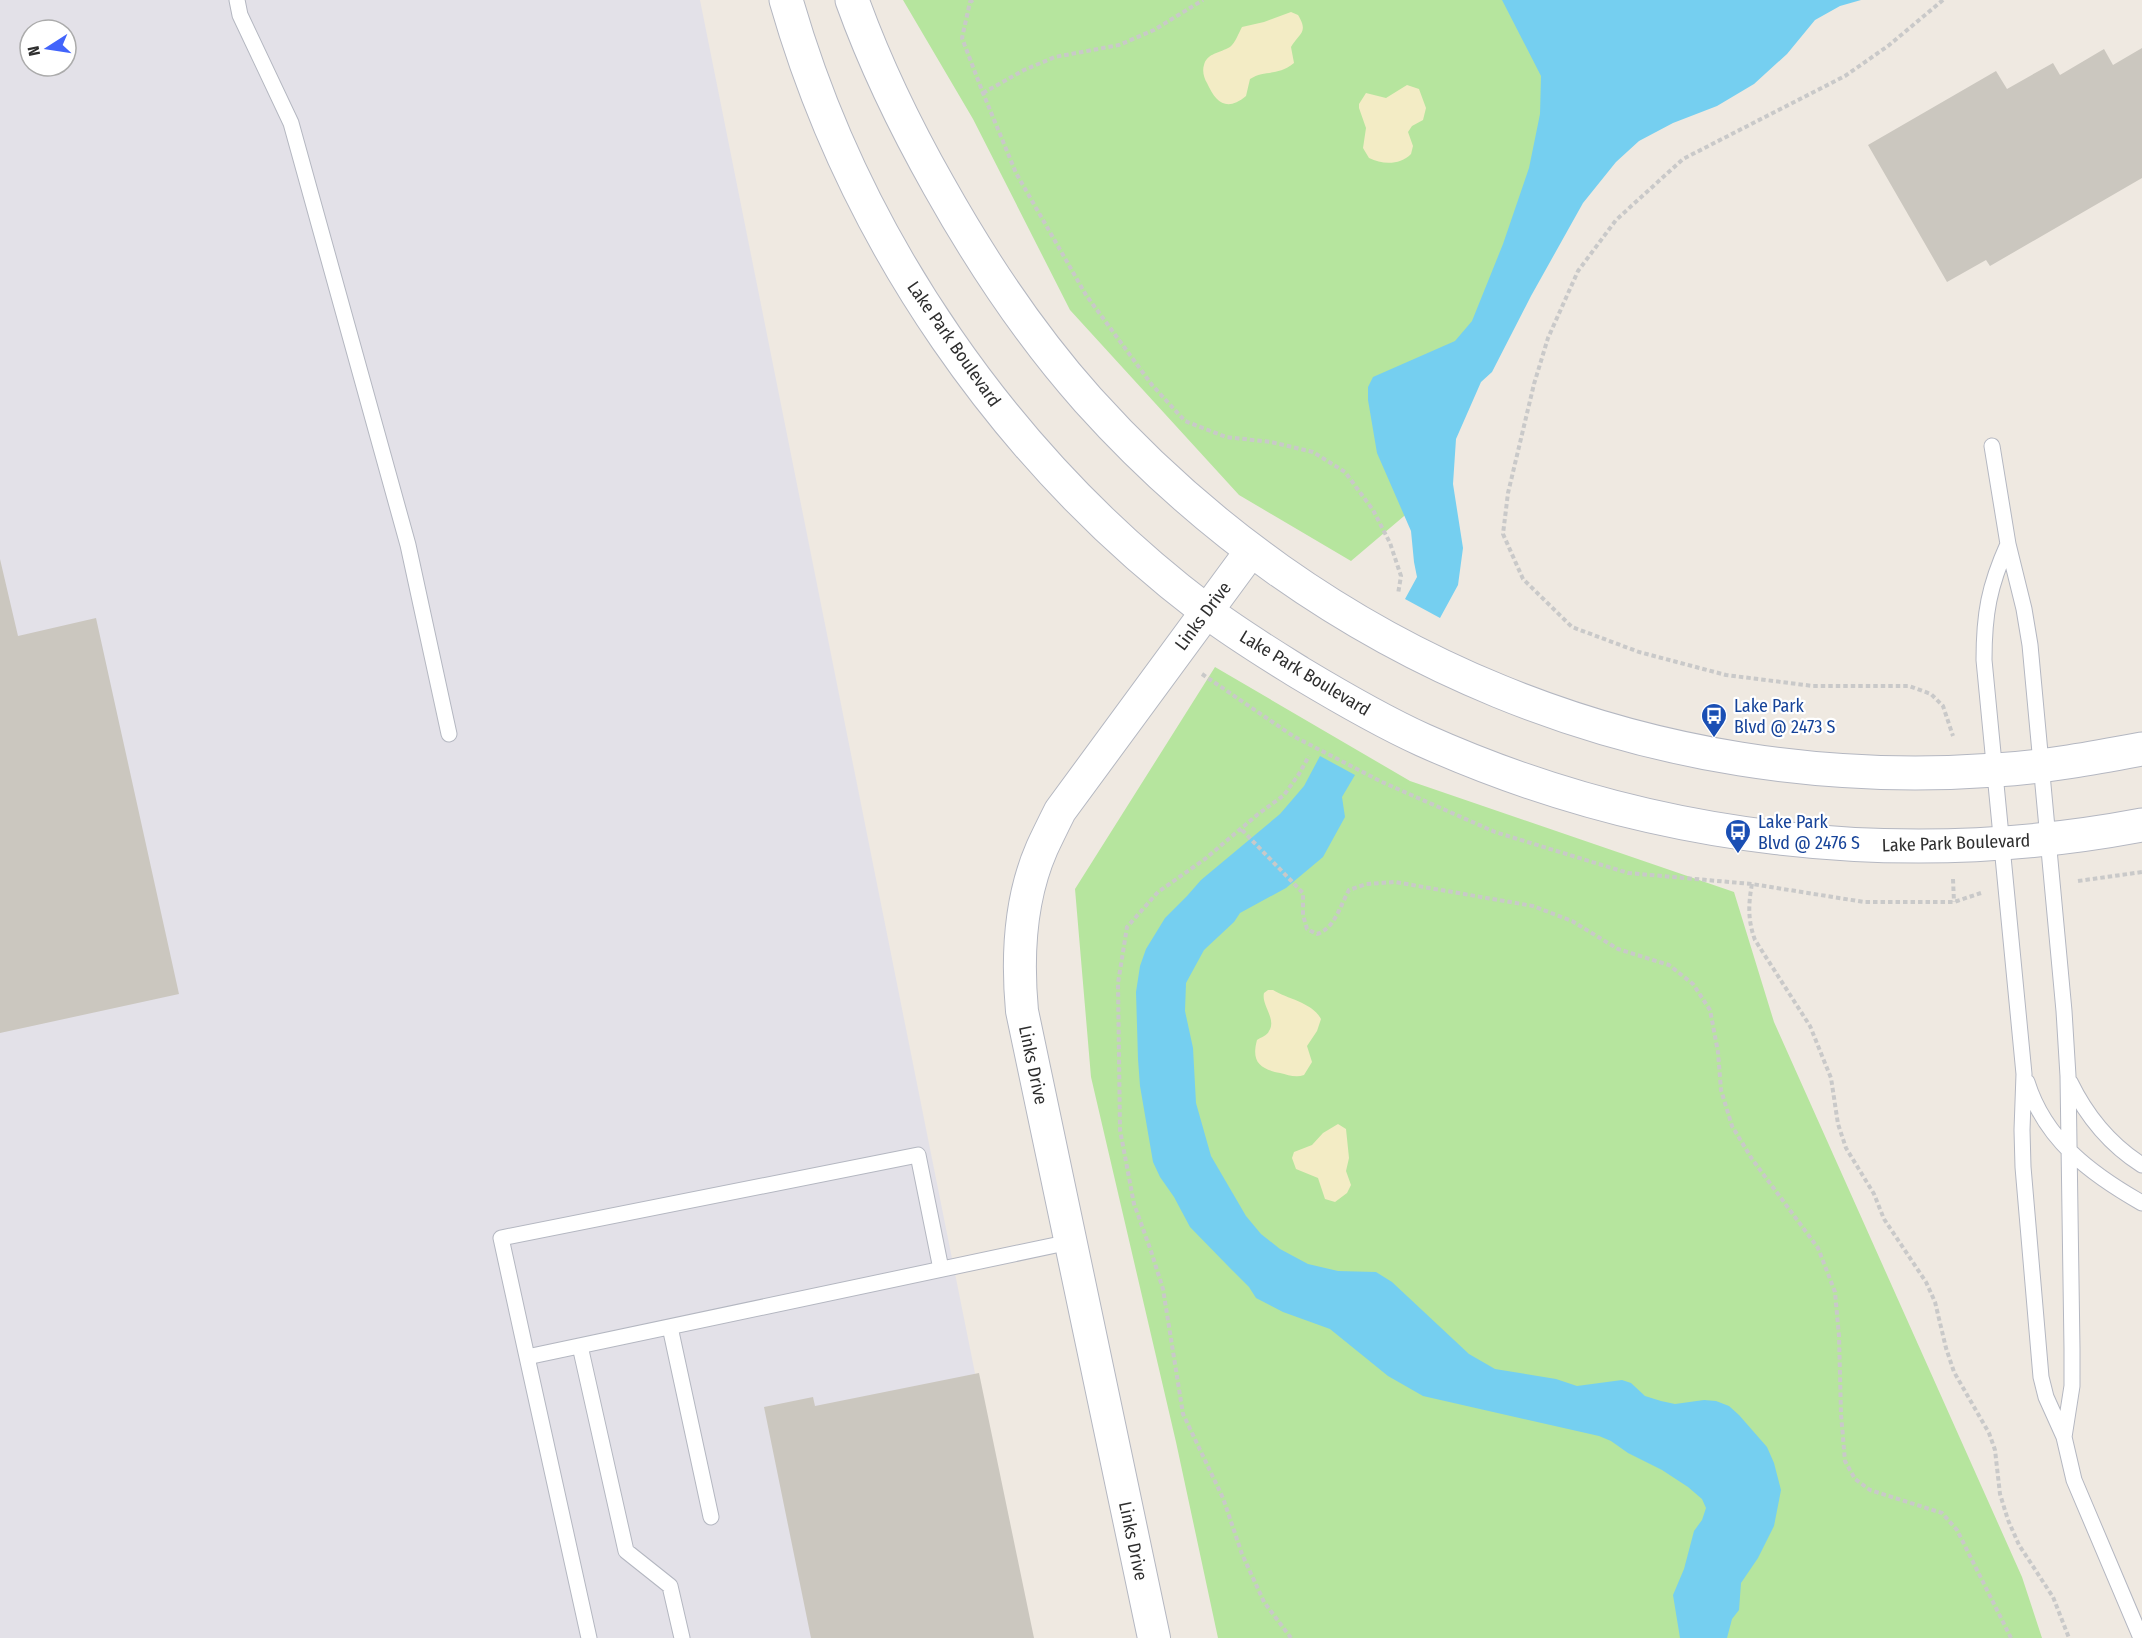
<svg xmlns="http://www.w3.org/2000/svg" width="2142" height="1638" viewBox="0 0 2142 1638" font-family="'Fira Sans Condensed',sans-serif">
<style>
.industrial{fill:#e3e1e8;fill-rule:evenodd}
.green{fill:#b6e59e}
.sand{fill:#f3ecc5}
.water{fill:#75cff0}
.building{fill:#cbc7bf}
.lines{fill:none;stroke-linecap:round;stroke-linejoin:round}
.service-casing{stroke:#b4b7c1;stroke-width:17}
.minor-casing{stroke:#b4b7c1;stroke-width:34}
.tertiary-casing{stroke:#b4b7c1;stroke-width:35}
.path{stroke:#c9c9c9;stroke-width:4;stroke-dasharray:4.5 3;stroke-linecap:butt}
.service{stroke:#fff;stroke-width:15}
.minor{stroke:#fff;stroke-width:32}
.tertiary{stroke:#fff;stroke-width:33}
.labels{text-anchor:middle;dominant-baseline:central;stroke-width:4.5;stroke-linejoin:round;paint-order:stroke}
.street-label{font-size:18px;fill:#2e2e2e;stroke:#fff}
.transit-label{font-size:18px;fill:#164399;stroke:#fff;text-anchor:start}
</style>
<rect width="100%" height="100%" fill="#efe9e1"/>
<path class="industrial" d="M0 0H700L1028 1638H0ZM30 30H66V66H30Z"/>
<path class="green" d="M903 0H1789L1569 151 1410 511 1351 561 1239 495 1070 310 973 119Z
M1215 667 1410 781 1734 892 1774 1022 2022 1577 2042 1638H1218L1176 1442 1091 1077 1075 889Z"/>
<path class="sand" d="M1291 12 1298 15C1309 33 1299 33 1291 47L1294 63C1277 77 1265 69 1250 79L1246 96C1227 112 1216 103 1207 83 1204 78 1202 71 1204 65 1207 53 1220 53 1230 47 1236 42 1238 34 1242 27L1264 22Z
M1407 85 1419 89 1426 108 1423 120 1412 126 1408 132 1413 146 1411 154C1400 165 1383 165 1369 158L1363 148 1366 128 1359 108V104L1366 93 1386 98Z
M1268 990H1273C1287 999 1312 1002 1321 1019L1317 1031 1307 1046 1312 1062 1304 1075C1296 1078 1288 1075 1280 1073 1260 1069 1251 1062 1257 1040 1261 1037 1267 1036 1269 1031 1277 1019 1261 1005 1264 993Z
M1338 1124 1346 1129 1349 1158 1346 1171 1351 1185 1347 1193 1335 1202 1325 1199 1318 1178 1296 1169 1292 1158 1294 1152 1312 1145 1323 1133Z"/>
<path class="water" d="M1502 0H1861L1840 6 1815 20 1787 54 1754 84 1717 106 1673 123 1639 141 1616 162 1583 203 1531 296 1492 372 1481 382 1456 439 1453 484 1463 548 1458 585 1440 618 1405 599 1417 577 1414 562 1411 531 1377 453 1368 400V387L1373 377 1455 341 1472 321 1503 244 1529 168 1540 114 1541 76Z
M1320 756 1355 775 1342 797 1345 817 1323 857 1286 888 1240 913 1234 922 1204 950 1186 983 1185 1011 1193 1048 1196 1103 1211 1156 1246 1216 1261 1234 1280 1249 1308 1264 1338 1271 1376 1272 1392 1282 1469 1354 1495 1369 1556 1379 1577 1386 1622 1380 1631 1383 1645 1396 1661 1401 1675 1404 1704 1400 1716 1401 1729 1406 1739 1415 1767 1447 1774 1463 1781 1490 1774 1526 1758 1558 1741 1583 1739 1610 1732 1619 1727 1638H1680L1673 1595 1684 1569 1694 1531 1702 1520 1706 1508 1702 1499 1688 1487 1662 1470 1628 1453 1611 1441 1599 1436 1423 1396 1388 1376 1330 1329 1283 1312 1256 1298 1249 1287 1228 1266 1190 1227 1174 1197 1160 1177 1153 1162 1140 1086 1138 1059 1136 992 1140 966 1146 949 1165 918 1187 896 1201 880 1280 814 1304 786Z"/>
<path class="building" d="M2142 48V178L1990 266 1986 260 1947 282 1868 145 1996 71 2007 89 2053 63 2060 75 2104 49 2113 65Z
M0 559 18 636 96 618 179 994 0 1033Z
M979 1373 1034 1638H811L764 1407 813 1397 815 1406Z"/>
<g class="lines">
<defs>
<path id="service" d="M237 0 240 15 291 123 408 545 449 734
M1992 446 2008 544 2024 609 2030 645 2064 1011 2068 1076 2072 1349V1386L2064 1437
M2008 544C1989 586 1984 614 1984 660L2024 1074 2022 1130 2023 1167 2041 1377 2046 1397 2064 1437 2074 1480 2141 1638
M2027 1082C2045 1140 2091 1174 2142 1203
M2070 1082C2087 1117 2109 1144 2142 1165
M670 1327 711 1517
M580 1346 626 1551 670 1586 682 1638
M527 1357 501 1238 918 1155 941 1269
M589 1638 527 1357 1070 1242"/>
<path id="minor" d="M1154 1638 1022 1011C1017 957 1020 898 1042 848 1048 835 1054 823 1060 811L1251 551"/>
<path id="tertiary" d="M786 0C855 241 1006 459 1205 610 1235 633 1268 653 1300 673 1340 697 1381 721 1423 740 1648 841 1900 871 2142 825
M852 0C875 64 905 126 939 186 981 261 1030 335 1088 400 1320 658 1649 795 1996 770 2045 767 2094 758 2142 749"/>
</defs>
<use href="#service" class="service-casing"/>
<use href="#minor" class="minor-casing"/>
<use href="#tertiary" class="tertiary-casing"/>
<path class="path" d="M973 0 970 2 962 38 983 93 1016 173 1086 295 1152 385 1185 421 1226 437 1271 442 1313 452 1345 472 1373 510 1390 543 1401 576 1398 594
M1943 0 1888 46 1845 76 1683 159 1616 220 1578 271 1548 338 1534 384 1508 493 1503 534 1523 579 1572 627 1639 652 1726 675 1813 686H1909L1931 694 1943 706 1953 736
M983 93 1024 70 1055 57 1119 45 1154 30 1203 0
M1202 674 1293 736 1382 782 1495 832 1628 873 1752 884 1864 902H1954L1981 893
M1242 830 1303 893V915L1307 929 1317 934C1335 928 1340 906 1349 890L1366 884 1395 882 1533 906 1572 921 1618 949 1669 965 1693 984 1710 1010 1718 1052 1721 1090 1732 1126 1752 1159 1818 1248 1835 1292 1839 1336 1841 1414 1845 1461 1855 1479 1870 1490 1942 1513 1957 1530 2011 1638
M1953 879 1954 902
M2078 881 2142 872
M1752 884C1748 905 1748 921 1755 940L1810 1026 1831 1078 1838 1124 1846 1148 1874 1194 1884 1219 1926 1282 1935 1302 1946 1348 1954 1372 1989 1433 1995 1450 2000 1494 2008 1520 2019 1545 2053 1597 2069 1638
M1291 1638 1264 1602 1242 1554 1223 1498 1183 1414 1163 1289 1151 1251 1134 1204 1120 1130 1118 983 1127 927 1158 892 1205 859 1257 815 1284 795 1299 774 1309 756"/>
<use href="#service" class="service"/>
<use href="#minor" class="minor"/>
<use href="#tertiary" class="tertiary"/>
</g>
<defs>
<symbol id="bus-pin" viewBox="-11 -11 22 30"><path d="M0 17L-7.5 6A9.5 9.5 0 1 1 7.5 6Z" fill="#1a4fb4" stroke="#fff"/><path d="M-5-6H5V4H4V6H2V4H-2V6H-4V4H-5ZM-3.5-4V0h7V-4ZM-3.5 1.2v1.5H-2V1.2ZM2 1.2v1.5H3.5V1.2Z" fill="#fff"/></symbol>
</defs>
<g fill-rule="evenodd">
<use href="#bus-pin" x="1699" y="701" width="30" height="40"/>
<use href="#bus-pin" x="1723" y="817" width="30" height="40"/>
</g>
<g class="labels">
<g class="street-label">
<text transform="translate(954 344) rotate(55)">Lake Park Boulevard</text>
<text transform="translate(1203 616) rotate(-53)">Links Drive</text>
<text transform="translate(1305 673) rotate(31)">Lake Park Boulevard</text>
<text transform="translate(1956 843) rotate(-2)">Lake Park Boulevard</text>
<text transform="translate(1033 1065) rotate(78)">Links Drive</text>
<text transform="translate(1133 1541) rotate(78)">Links Drive</text>
</g>
<g class="transit-label">
<text x="1734" y="706">Lake Park<tspan x="1734" dy="21">Blvd @ 2473 S</tspan></text>
<text x="1758" y="822">Lake Park<tspan x="1758" dy="21">Blvd @ 2476 S</tspan></text>
</g>
</g>
<g transform="translate(48 48) rotate(258)"><circle r="28" fill="#ffffff" stroke="#ababab" stroke-width="1.5"/>
<path d="M0-4.5L10 22L0 15L-10 22Z" fill="#4264fb"/>
<text y="-9" font-size="16" font-weight="bold" text-anchor="middle" fill="#2e2e2e">N</text>
</g>
</svg>
